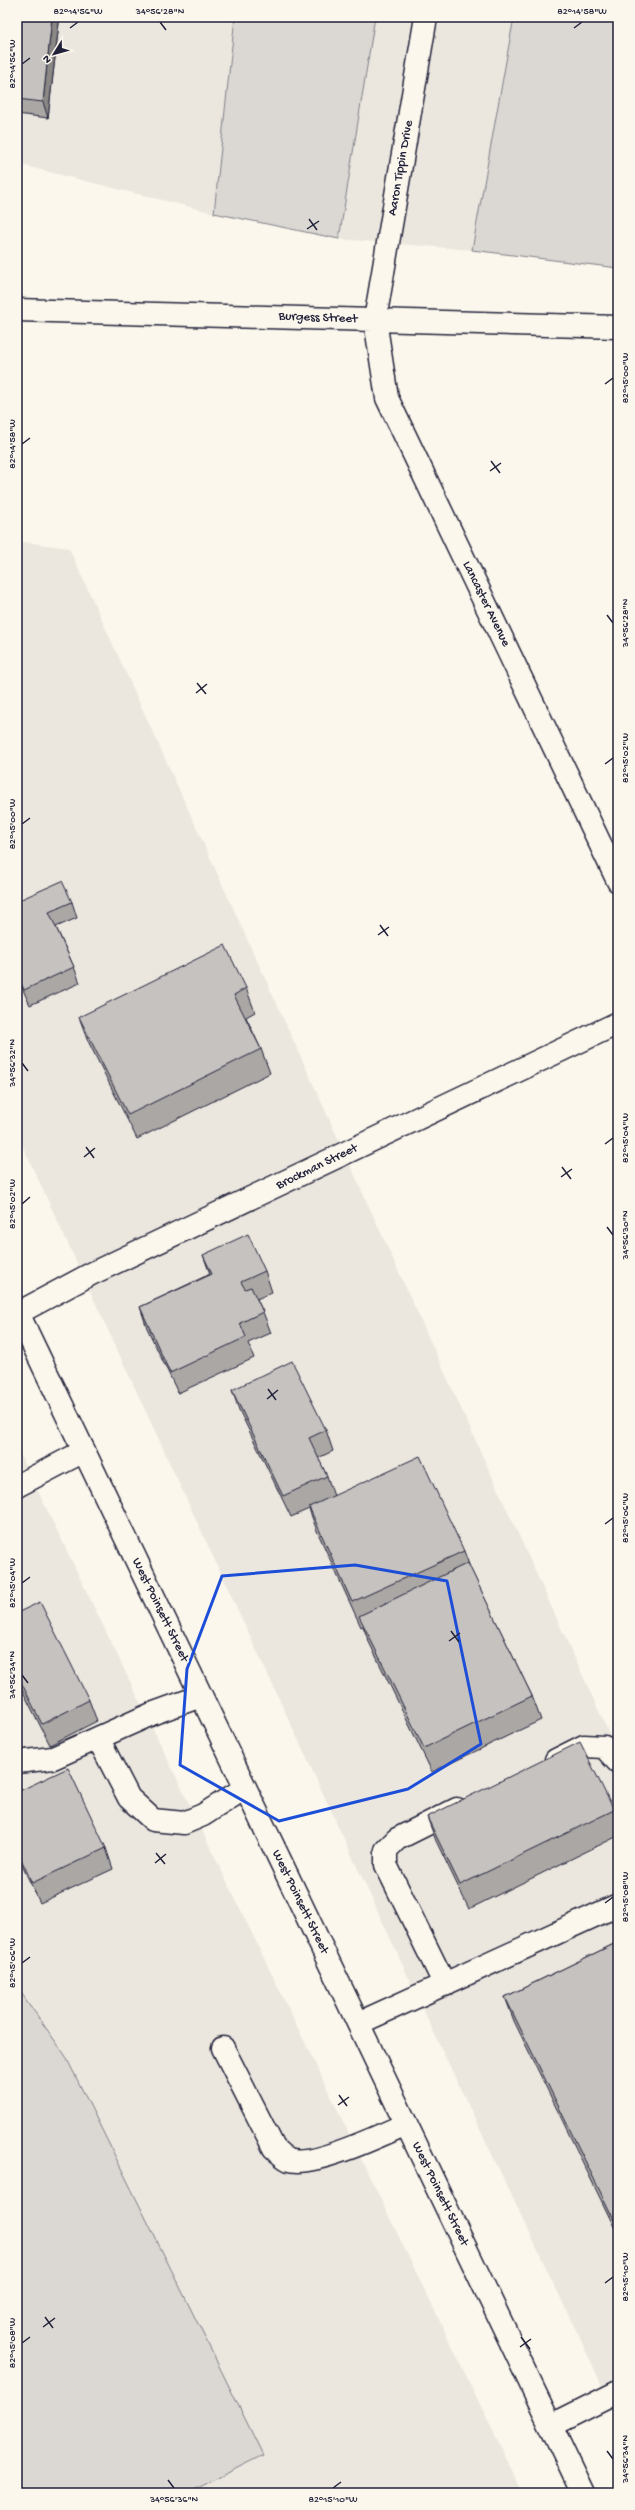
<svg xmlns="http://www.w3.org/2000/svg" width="635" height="2510" viewBox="0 0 635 2510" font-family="'Gochi Hand',sans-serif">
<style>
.built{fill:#ebe7df}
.green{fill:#dbd8d3;stroke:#7e7d87}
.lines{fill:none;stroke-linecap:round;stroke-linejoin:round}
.minor-casing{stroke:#22223b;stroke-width:25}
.major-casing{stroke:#22223b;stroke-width:25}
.minor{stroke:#fbf7ec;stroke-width:22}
.major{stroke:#fbf7ec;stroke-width:22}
.wall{fill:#aaa7a5;stroke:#22223b}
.shaded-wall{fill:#8b8886;stroke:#22223b}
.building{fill:#c6c2c0;stroke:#22223b}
.marked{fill:none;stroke:#1d4ed8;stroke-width:3;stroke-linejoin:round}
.ticks{fill:none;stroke:#22223b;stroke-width:1.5}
.labels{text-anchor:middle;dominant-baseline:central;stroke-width:4;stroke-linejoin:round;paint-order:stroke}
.street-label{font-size:13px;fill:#22223b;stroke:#fbf7ec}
.neatline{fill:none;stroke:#22223b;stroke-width:1.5}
.ticks-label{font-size:10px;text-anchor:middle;fill:#22223b}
</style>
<rect width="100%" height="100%" fill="#fbf7ec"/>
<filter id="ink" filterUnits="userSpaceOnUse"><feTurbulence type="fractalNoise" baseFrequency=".025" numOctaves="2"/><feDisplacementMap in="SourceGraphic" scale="8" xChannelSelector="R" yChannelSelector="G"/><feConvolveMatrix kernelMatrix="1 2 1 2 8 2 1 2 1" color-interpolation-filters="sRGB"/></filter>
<g filter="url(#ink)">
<path class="built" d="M17 17H235L214 213 17 164Z
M375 17H514L472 250 339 239Z
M17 541 69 548 618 1753V2426L595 2370 442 2050 17 1134Z
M17 1448 523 2493H188L262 2455 65 2055 17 1987Z"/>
<path class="green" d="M235 17H375L339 239 214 213Z
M514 17H618V268L472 250Z
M17 1987 65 2055 263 2455 188 2493H17Z"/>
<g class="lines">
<defs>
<path id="minor" d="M426 17 375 320 387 398 618 881
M17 310 618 327
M18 1313 91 1274 618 1023
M17 1486 84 1451
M98 1738 129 1798 153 1820 184 1823 203 1815 245 1788
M556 1760 584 1746 604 1747 618 1762
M17 1762 53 1758 154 1713 201 1696
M445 1985 386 1865V1850L397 1839 457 1809
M359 2023 618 1905
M223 2048 274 2148C278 2152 284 2158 289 2160 311 2168 384 2134 406 2124
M552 2425 618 2392"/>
<path id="major" d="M17 1311 583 2493"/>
</defs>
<use href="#minor" class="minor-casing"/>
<use href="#major" class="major-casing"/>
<use href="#minor" class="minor"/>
<use href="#major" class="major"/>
</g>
<path class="wall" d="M17 17H57L59 23 48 118 17 114Z
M17 901 72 902 77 918 56 927 74 967 80 983 30 1005 17 977Z
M246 988 255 1012 246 1017 261 1049 270 1073 137 1139 88 1041 79 1017Z
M203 1255 265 1271 272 1292 257 1299 263 1312 271 1333 248 1343 254 1358 178 1393 147 1328 140 1307 210 1274Z
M232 1390 326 1430 333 1451 318 1458 327 1476 334 1496 464 1551 471 1570 532 1696 541 1720 432 1772 368 1640 363 1626 361 1627 317 1531 309 1509 291 1517 239 1410Z
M17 1609 19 1612 89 1700 97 1721 50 1745 17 1680Z
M17 1792 106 1848 113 1869 40 1903 17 1855Z
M614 1810 618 1821V1836L469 1909 436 1841 427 1817Z
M618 1942V2235L514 2021 505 1997Z"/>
<path class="shaded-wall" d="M52 17H57L59 23 48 118 43 102Z"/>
<path class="building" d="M17 17H52L43 102 17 99Z
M62 881 72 902 49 912 74 967 24 990 17 974V901Z
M225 945 246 988 234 995 261 1049 128 1115 79 1017Z
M248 1234 265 1271 241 1282 245 1289 251 1287 263 1312 240 1323 246 1337 170 1373 140 1307 212 1274 203 1255Z
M292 1361 326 1430 309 1438 327 1476 283 1496 232 1390Z
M420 1456 464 1551 352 1602 309 1507Z
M468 1563 532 1696 424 1748 359 1616Z
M40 1602 89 1700 42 1724 17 1674V1609L19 1612Z
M580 1742 614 1810 460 1885 427 1817Z
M68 1768 106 1848 32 1883 17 1850V1792Z
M618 1942V2228L505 1997Z"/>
</g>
<path class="marked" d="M355 1565 447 1581 481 1744 408 1789 279 1821 180 1765 187 1669 222 1576Z"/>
<path class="ticks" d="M160 22 166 30M70 28 78 22M574 28 582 22M22 64 30 58M309 219 317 230M307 229 319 221M605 384 613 378M22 444 30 438M491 461 500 473M490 471 501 463M607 615 613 623M197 683 206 694M196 693 207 684M605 764 613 758M22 824 30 818M380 925 388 936M378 935 389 927M22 1063 28 1071M605 1144 613 1138M86 1147 94 1158M84 1157 95 1148M562 1167 571 1179M561 1177 572 1169M22 1204 30 1197M607 1227 613 1235M268 1389 276 1400M267 1399 278 1390M605 1524 613 1518M22 1583 30 1577M451 1631 459 1642M449 1641 460 1633M22 1675 28 1683M156 1853 165 1864M155 1863 166 1854M605 1903 613 1897M22 1963 30 1957M339 2095 347 2106M338 2105 349 2097M605 2283 613 2277M45 2317 53 2328M43 2327 55 2318M521 2337 530 2349M22 2343 30 2337M520 2347 531 2339M607 2451 613 2459M168 2480 174 2488M333 2488 341 2482"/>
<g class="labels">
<g class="street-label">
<text transform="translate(401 168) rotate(-80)">Aaron Tippin Drive</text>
<text transform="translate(318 318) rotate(2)">Burgess Street</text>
<text transform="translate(486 604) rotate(64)">Lancaster Avenue</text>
<text transform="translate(317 1167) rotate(-26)">Brockman Street</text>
<text transform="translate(160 1610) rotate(64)">West Poinsett Street</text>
<text transform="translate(300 1902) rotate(64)">West Poinsett Street</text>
<text transform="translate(440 2194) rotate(64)">West Poinsett Street</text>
</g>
</g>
<rect width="635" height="2510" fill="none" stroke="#fbf7ec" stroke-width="44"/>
<g transform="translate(54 54) rotate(233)" stroke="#fbf7ec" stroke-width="3" paint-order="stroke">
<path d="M0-3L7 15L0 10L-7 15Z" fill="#22223b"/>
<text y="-6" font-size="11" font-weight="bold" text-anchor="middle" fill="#22223b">N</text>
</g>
<rect x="22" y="22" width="591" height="2466" class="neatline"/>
<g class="ticks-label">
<text x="78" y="14">82°14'56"W</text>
<text x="160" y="14">34°56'28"N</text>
<text x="582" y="14">82°14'58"W</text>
<text transform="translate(11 64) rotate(-90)" y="4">82°14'56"W</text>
<text transform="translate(624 378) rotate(-90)" y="4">82°15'00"W</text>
<text transform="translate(11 444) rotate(-90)" y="4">82°14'58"W</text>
<text transform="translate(624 623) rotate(-90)" y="4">34°56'28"N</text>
<text transform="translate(624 758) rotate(-90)" y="4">82°15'02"W</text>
<text transform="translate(11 824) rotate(-90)" y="4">82°15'00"W</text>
<text transform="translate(11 1063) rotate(-90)" y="4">34°56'32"N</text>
<text transform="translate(624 1138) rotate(-90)" y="4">82°15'04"W</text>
<text transform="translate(11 1204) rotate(-90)" y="4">82°15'02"W</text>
<text transform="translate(624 1235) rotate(-90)" y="4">34°56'30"N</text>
<text transform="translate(624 1518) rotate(-90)" y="4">82°15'06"W</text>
<text transform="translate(11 1583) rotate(-90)" y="4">82°15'04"W</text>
<text transform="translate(11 1675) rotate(-90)" y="4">34°56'34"N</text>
<text transform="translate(624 1897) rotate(-90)" y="4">82°15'08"W</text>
<text transform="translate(11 1963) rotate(-90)" y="4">82°15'06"W</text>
<text transform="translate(624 2277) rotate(-90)" y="4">82°15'10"W</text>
<text transform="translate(11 2343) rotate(-90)" y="4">82°15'08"W</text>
<text transform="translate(624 2459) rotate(-90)" y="4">34°56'34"N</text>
<text x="174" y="2502">34°56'36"N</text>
<text x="333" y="2502">82°15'10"W</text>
</g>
</svg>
